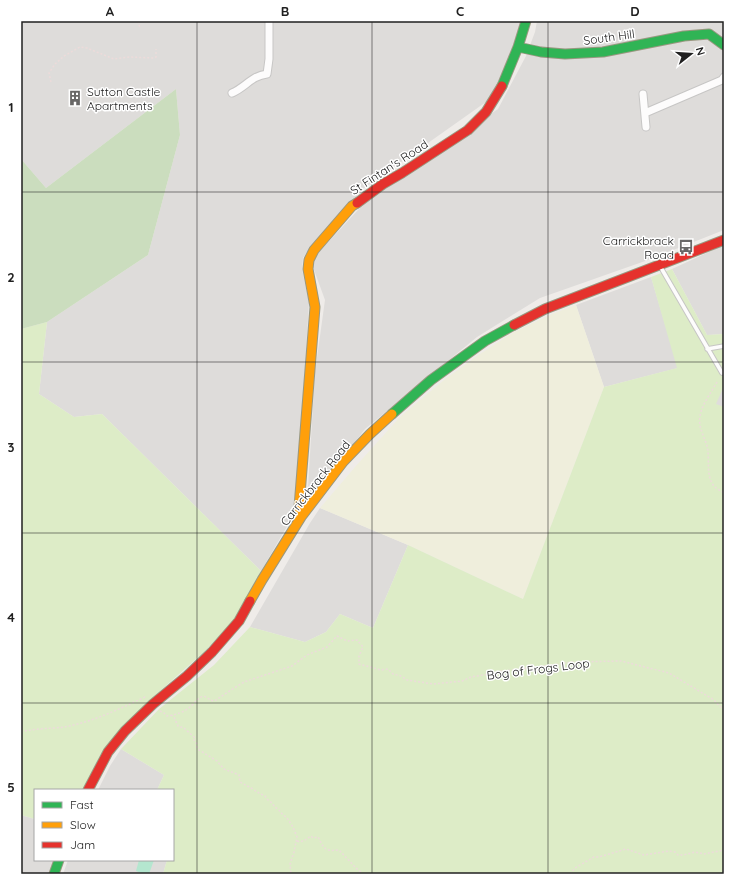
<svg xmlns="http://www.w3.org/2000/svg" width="745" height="895" viewBox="0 0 745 895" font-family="Quicksand,sans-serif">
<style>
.residential{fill:#dedcda}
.farmland{fill:#efeedc}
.grass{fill:#ddecc7}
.forest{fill:#cbddbe}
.pitch{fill:#b4e6cf}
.parking{fill:#dfdddc}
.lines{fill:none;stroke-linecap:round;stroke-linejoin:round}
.lane-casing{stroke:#c7c6c5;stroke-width:5.5}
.street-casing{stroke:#c7c6c5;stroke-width:9}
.fast-casing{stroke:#999880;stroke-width:11}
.slow-casing{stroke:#999880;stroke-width:11}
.jam-casing{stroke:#999880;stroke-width:11}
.path{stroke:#ecdbda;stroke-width:1.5;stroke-dasharray:2 2;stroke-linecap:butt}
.lane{stroke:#fdfcfc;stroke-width:3.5}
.street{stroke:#fdfcfc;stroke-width:7}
.fast{stroke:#30b455;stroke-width:9}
.slow{stroke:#ff9f0a;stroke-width:9}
.jam{stroke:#e5322d;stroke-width:9}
.grid{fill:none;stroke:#202020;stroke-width:1;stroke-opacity:0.55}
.labels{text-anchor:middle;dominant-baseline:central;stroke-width:3;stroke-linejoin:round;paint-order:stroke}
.street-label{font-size:12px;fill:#202020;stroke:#fff}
.poi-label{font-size:12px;fill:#202020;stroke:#fff;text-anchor:start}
.neatline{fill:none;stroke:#202020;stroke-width:1.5}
.grid-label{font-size:13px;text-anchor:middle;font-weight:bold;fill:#202020}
</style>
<rect width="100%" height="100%" fill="#efece9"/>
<path class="residential" d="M21 21H525L493 97 363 189 311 246 303 258 302 269 309 303 296 511 261 571 102 414 74 417 39 394 47 322 148 255 180 135 176 89 46 188 21 159Z
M537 21H724V230L648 260 540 298 477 337 365 429 307 504 315 372 325 300 313 267 314 261 319 252 370 197 498 109 526 56 535 32Z
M724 245V334L707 335 672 269Z
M651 277 678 368 604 387 576 305Z
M320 508 408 545 373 628 340 614 326 632 305 642 250 627 310 523Z
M121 749 164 775 157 790H98L110 766Z
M21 815 35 819V860H54L49 874H21Z
M68 860H167L163 874H63Z"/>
<path class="farmland" d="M576 305 604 387 523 599 408 545 320 508 355 467 400 417 444 380 477 356 514 332 552 314Z"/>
<path class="grass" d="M672 269 707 335 724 334V874H163L167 860H173V842L174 838 173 837V790H157L164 775 121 749 159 709 214 665 250 627 305 642 326 632 340 614 373 628 408 545 523 599 604 387 677 368 651 277Z
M47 322 39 394 74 417 102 414 261 571 239 615 204 652 152 698 100 755 84 790H35V819L21 815V329Z"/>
<path class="forest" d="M176 89 180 135 148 255 47 322 21 329V159L46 188Z"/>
<path class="pitch" d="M139 860H154L149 874H144L136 871Z"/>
<path class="parking" d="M724 386V407L716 404Z"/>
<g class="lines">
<defs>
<path id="lane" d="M660 266 722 373H724
M707 349 724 346"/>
<path id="street" d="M232 93C246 87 251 76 267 74L269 59V21
M643 94 646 127
M645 113 722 80 724 77"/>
<path id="fast" d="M518 47 541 52 565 54 603 52 684 36 709 34 724 45
M502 86 518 47 526 21
M392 414 431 380 485 341 514 325
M54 874 59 860"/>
<path id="slow" d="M301 517 299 507 315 307 308 269 309 260 314 250 352 206 357 203
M250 601 262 580 301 517 343 462 370 434 392 414"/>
<path id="jam" d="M357 203 383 184 402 173 468 130 486 112 502 86
M514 325 545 309 724 240
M88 790 108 752 125 731 153 704 187 676 212 652 239 621 250 601"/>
</defs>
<use href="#lane" class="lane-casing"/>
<use href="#street" class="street-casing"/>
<use href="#fast" class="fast-casing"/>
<use href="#slow" class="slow-casing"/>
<use href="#jam" class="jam-casing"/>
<path class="path" d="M138 21 140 28
M51 82 49 73 55 64 64 56 80 47 87 48 114 59 130 57 154 58 156 57V49
M717 382C711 393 702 404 700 416 698 427 704 436 707 446 710 458 706 472 712 483 714 488 720 490 724 493
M160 711 164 713 167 716C175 715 185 712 191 706 196 702 197 698 204 696L213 701 216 700 231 690 244 682 292 666 307 655 327 647 337 636 347 641 357 640 363 647 359 656V664L381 670 388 669 393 674 401 676 407 680 433 684 462 681 471 677 489 674 493 672 513 670 574 662 621 661 669 673 714 700 724 711
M171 715 174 717 178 726C180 727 182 727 184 728 185 729 194 737 195 738L194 740 197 744V748L199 750 217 761 224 769 239 775 240 782 251 788 259 793 265 796 268 800 272 803 275 807 279 810 280 812 287 818 293 827 297 837 294 852 290 864 291 874
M21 732C35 728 50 729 64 727 93 722 119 709 145 697L146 698
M297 841C303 843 306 839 311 836L313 838 318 837C321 842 323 849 329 850 332 851 335 850 339 850L356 868 361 872V874
M570 874 575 868 594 857H599L626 849 644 855 669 851 675 852 678 855H683L695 852 704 854 724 850"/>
<use href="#lane" class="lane"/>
<use href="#street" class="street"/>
<use href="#fast" class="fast"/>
<use href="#slow" class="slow"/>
<use href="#jam" class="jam"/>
</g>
<path class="grid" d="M197 21V874M372 21V874M548 21V874M21 192H724M21 362H724M21 533H724M21 703H724"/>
<defs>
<symbol id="building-bare" viewBox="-9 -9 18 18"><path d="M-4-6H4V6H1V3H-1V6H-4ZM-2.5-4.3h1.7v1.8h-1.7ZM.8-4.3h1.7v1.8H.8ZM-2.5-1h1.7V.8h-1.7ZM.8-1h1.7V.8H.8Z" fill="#686766" stroke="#fff" stroke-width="2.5" paint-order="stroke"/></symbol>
<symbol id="bus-bare" viewBox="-9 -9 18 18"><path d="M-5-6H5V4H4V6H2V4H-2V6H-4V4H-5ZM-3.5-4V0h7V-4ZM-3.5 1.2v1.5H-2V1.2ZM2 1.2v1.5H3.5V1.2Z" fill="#686766" stroke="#fff" stroke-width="2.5" paint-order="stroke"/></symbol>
</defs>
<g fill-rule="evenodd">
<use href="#building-bare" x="64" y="87" width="22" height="22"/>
<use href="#bus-bare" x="675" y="236" width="22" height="22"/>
</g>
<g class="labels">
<g class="street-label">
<text transform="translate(609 37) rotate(-8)">South Hill</text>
<text transform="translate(389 167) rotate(-33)">St Fintan's Road</text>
<text transform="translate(315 483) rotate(-52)">Carrickbrack Road</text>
<text transform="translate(538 669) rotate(-7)">Bog of Frogs Loop</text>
</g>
<g class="poi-label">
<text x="87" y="91">Sutton Castle<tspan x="87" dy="14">Apartments</tspan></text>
<text x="674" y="240" text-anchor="end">Carrickbrack<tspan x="674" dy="14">Road</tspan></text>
</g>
</g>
<rect width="745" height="895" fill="none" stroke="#ffffff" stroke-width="44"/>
<rect x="34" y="789" width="140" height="72" fill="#ffffff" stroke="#a6a6a6"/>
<rect x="42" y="802" width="20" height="6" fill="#30b455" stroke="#a6a6a6"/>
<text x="70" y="809" font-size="12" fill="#202020">Fast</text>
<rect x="42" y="822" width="20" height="6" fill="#ff9f0a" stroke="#a6a6a6"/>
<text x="70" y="829" font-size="12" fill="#202020">Slow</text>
<rect x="42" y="842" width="20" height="6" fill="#e5322d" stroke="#a6a6a6"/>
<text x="70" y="849" font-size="12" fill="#202020">Jam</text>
<g transform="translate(691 54) rotate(73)" stroke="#ffffff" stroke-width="3" paint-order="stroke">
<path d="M0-3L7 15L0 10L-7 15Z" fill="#202020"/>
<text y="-6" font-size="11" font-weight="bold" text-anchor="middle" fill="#202020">N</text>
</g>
<rect x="22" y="22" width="701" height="851" class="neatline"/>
<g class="grid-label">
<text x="110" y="16">A</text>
<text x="285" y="16">B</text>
<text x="460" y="16">C</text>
<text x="635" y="16">D</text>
<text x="11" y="112">1</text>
<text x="11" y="282">2</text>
<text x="11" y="452">3</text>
<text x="11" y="622">4</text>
<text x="11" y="792">5</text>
</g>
</svg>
